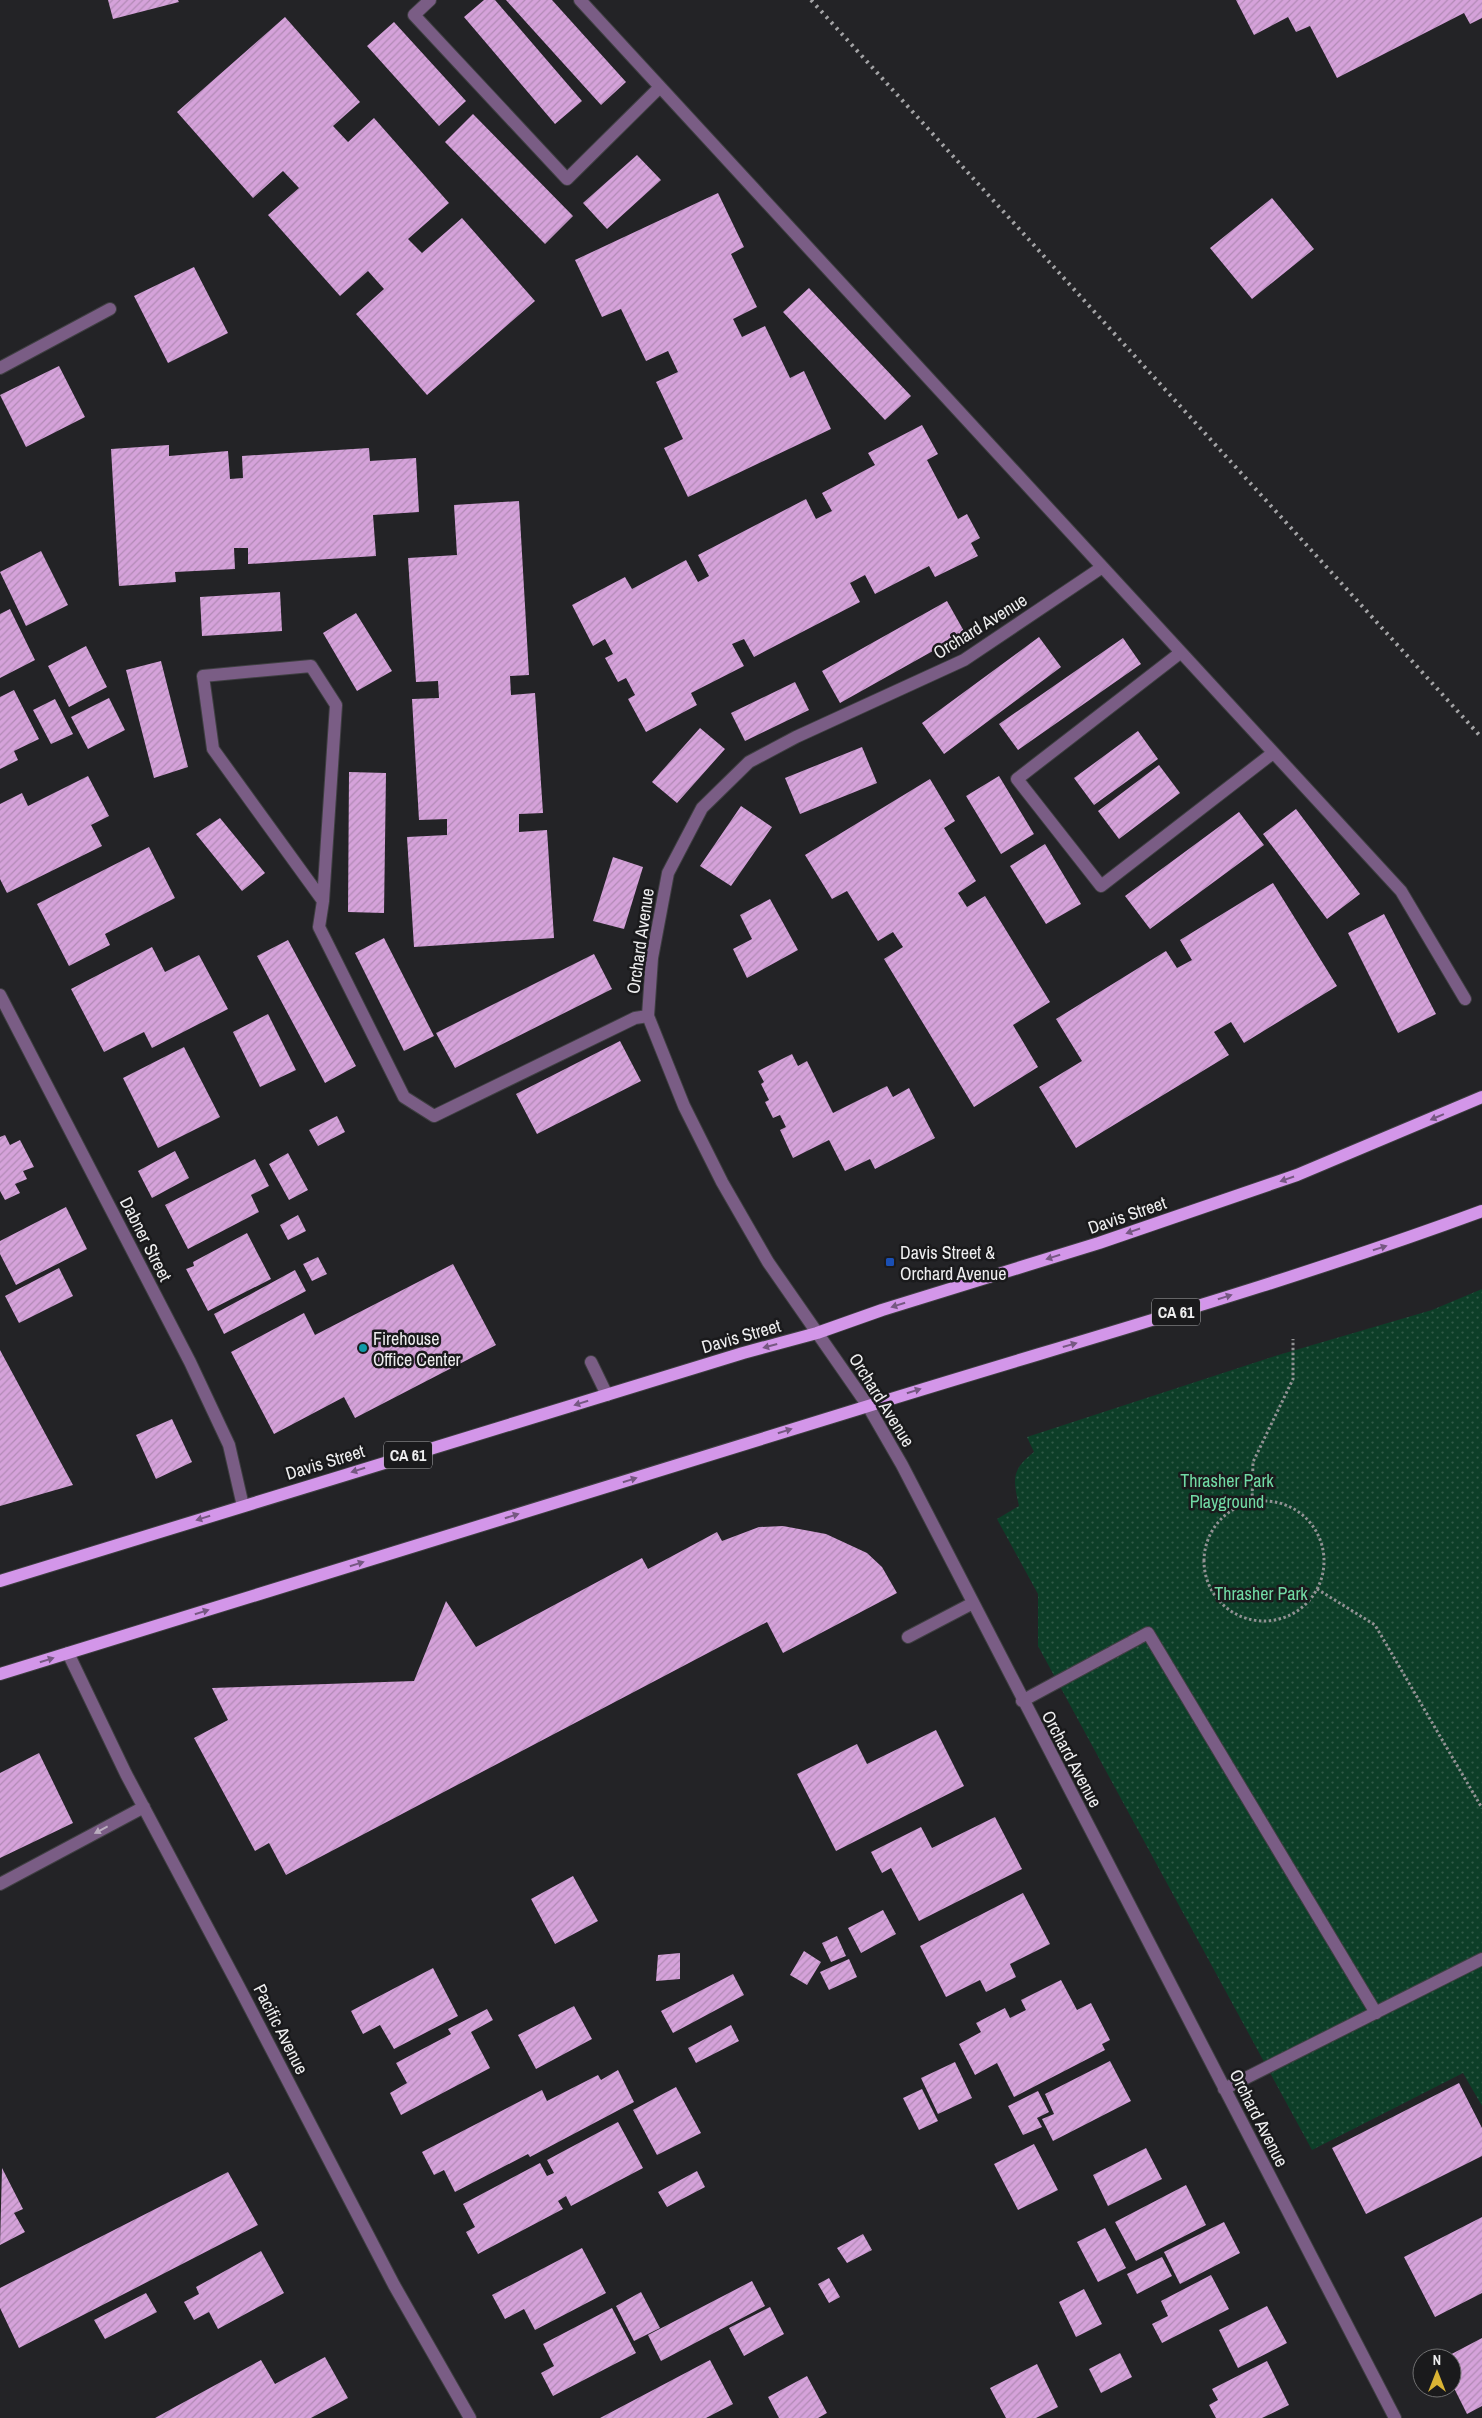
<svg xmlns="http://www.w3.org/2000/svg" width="1482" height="2418" viewBox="0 0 1482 2418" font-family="'Archivo Narrow',sans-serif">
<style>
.park{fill:url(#park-dots)}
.building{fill:url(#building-hatch)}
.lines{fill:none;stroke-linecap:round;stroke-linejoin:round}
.minor-casing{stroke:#3f3f42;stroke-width:14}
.major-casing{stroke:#3f3f42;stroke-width:14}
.path{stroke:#929294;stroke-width:3;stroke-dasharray:2.5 2.5;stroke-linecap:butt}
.minor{stroke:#7a5d85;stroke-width:12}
.major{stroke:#d396e9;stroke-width:12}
.rail{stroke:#a4a4a6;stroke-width:4;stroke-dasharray:2.5 5;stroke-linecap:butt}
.oneway{fill:#765882}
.oneway2{fill:#baadbf}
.transit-dot{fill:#1a4fb4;stroke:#1a1a1c;stroke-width:2}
.culture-dot{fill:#0f9aa8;stroke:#1a1a1c;stroke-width:2}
.labels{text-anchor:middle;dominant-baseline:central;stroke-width:5;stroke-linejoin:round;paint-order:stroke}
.shield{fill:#1a1a1c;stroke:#aeaeb0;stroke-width:1}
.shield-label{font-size:16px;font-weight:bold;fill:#eeeeef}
.street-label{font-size:18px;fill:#eeeeef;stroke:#1a1a1c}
.poi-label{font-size:18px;fill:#eeeeef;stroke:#1a1a1c;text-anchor:start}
.park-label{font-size:18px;fill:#71dba5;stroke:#1a1a1c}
</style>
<defs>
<pattern id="park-dots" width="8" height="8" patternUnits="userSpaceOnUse" patternTransform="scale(1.25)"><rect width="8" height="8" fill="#0d3e28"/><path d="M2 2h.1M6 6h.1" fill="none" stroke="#315a48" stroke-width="1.8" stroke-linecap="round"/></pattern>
<pattern id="building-hatch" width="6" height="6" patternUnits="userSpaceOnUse" patternTransform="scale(1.25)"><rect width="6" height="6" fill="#d5a2da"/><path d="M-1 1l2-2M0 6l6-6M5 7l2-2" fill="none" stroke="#b28bb6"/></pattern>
</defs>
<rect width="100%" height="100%" fill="#232326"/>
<path class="park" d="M1482 1289V2106L1463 2073 1312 2150 1038 1646V1594L997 1519 1019 1506C1013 1479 1011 1470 1034 1452L1027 1437 1275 1356 1432 1310Z"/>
<path class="building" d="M108 0H178L179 2 113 19Z
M484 0H495L582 101 555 124 464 17Z
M506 0H552L626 82 601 105Z
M1236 0H1482V18L1470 24 1464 13 1337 78 1310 26 1296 32 1288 17 1254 35Z
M285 17 360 102 333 126 348 142 374 118 449 203 408 239 422 253 462 218 535 301 427 395 356 314 384 289 368 271 340 296 268 215 299 188 283 171 253 198 177 112Z
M394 22 466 101 439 126 367 46Z
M473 114 573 216 545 244 445 142Z
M637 155 661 180 607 229 583 203Z
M718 193 744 247 731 254 757 307 733 319 742 337 765 326 790 378 804 371 831 429 688 497 664 448 683 439 656 382 678 372 668 351 646 361 621 309 602 317 575 260Z
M1272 198 1314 249 1252 299 1210 248Z
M194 267 228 333 168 363 134 296Z
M809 288 911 396 885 420 783 312Z
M59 366 85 417 26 447 0 395Z
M922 425 938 454 927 460 958 519 967 514 980 538 971 543 978 556 935 577 929 566 875 594 865 575 850 583 860 602 754 657 744 639 732 644 744 666 691 693 697 705 646 732 628 699 635 695 626 678 618 682 605 658 613 654 605 639 593 646 572 605 625 577 632 589 686 560 698 582 709 576 698 555 806 499 816 519 832 511 822 493 875 465 868 453Z
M169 445V456L228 451 230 479 243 478 242 456 369 448 370 461 416 458 419 512 373 515 376 556 248 564V548H234L235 569 175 572 176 582 119 586 111 449Z
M519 501 529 675 510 676 511 695 535 693 543 813 519 814V832L547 830 554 938 414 947 407 837 447 835V819L419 820 412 699 439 698 438 681 416 682 408 558 457 555 454 505Z
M41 551 68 605 26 626 0 572Z
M280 592 282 631 202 636 200 597Z
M947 601 965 633 840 703 822 671Z
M10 609 35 660 0 678V614Z
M356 613 392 671 357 691 323 633Z
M1039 637 1061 667 944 754 922 723Z
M1123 638 1141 664 1018 750 999 724Z
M86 646 107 687 69 707 48 666Z
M161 661 188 767 154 778 126 670Z
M795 682 809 710 745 741 731 713Z
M14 690 39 739 14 751 18 760 0 769V697Z
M109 698 125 730 88 749 71 717Z
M55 699 73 734 51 744 33 710Z
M700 728 725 749 677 803 652 782Z
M1138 731 1158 759 1094 805 1074 778Z
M862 747 877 783 800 814 785 778Z
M1159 765 1180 793 1119 839 1098 811Z
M349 772 386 773 384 913 348 912Z
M88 776 109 816 91 825 102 846 7 893 0 879V804L22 793 28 806Z
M999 776 1034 834 1001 854 966 796Z
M930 779 955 821 944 828 976 881 958 893 967 907 985 896 1050 1002 1013 1025 1038 1067 974 1107 884 959 903 947 893 932 878 941 847 891 832 899 805 855Z
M741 806 772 827 731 886 700 866Z
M1296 809 1360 894 1327 919 1263 834Z
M1239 812 1264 845 1150 929 1125 896Z
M220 818 265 873 242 891 196 834Z
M1045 844 1081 904 1046 924 1010 866Z
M149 847 175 898 105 934 110 945 69 966 37 904Z
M613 857 643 867 624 929 593 921Z
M1273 883 1337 986 1244 1043 1231 1022 1214 1032 1229 1055 1076 1148 1039 1087 1082 1061 1056 1019 1166 951 1177 968 1192 960 1180 940Z
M770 899 798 950 747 978 733 949 752 939 740 915Z
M1384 914 1436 1014 1398 1033 1348 933Z
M384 938 434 1036 404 1051 355 953Z
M288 940 356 1066 325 1083 257 956Z
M152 947 165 972 199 955 228 1009 152 1048 144 1032 104 1052 71 989Z
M594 954 612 989 455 1068 436 1033Z
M268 1014 296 1070 260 1087 233 1032Z
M620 1041 641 1081 537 1134 516 1094Z
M184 1047 220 1117 158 1148 123 1078Z
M792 1054 798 1066 807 1061 833 1113 887 1086 893 1097 909 1088 935 1138 875 1169 870 1159 845 1171 829 1140 793 1158 780 1130 786 1127 780 1115 773 1118 765 1102 769 1100 761 1084 764 1082 758 1071Z
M337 1116 345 1132 318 1146 309 1130Z
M5 1135 10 1145 20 1140 34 1167 23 1171 27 1179 15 1184 20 1193 5 1200 0 1191V1137Z
M175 1151 189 1178 152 1198 138 1171Z
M288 1153 308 1190 289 1200 269 1164Z
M255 1159 269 1186 251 1195 259 1212 188 1249 165 1205Z
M66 1207 87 1249 16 1285 0 1254V1241Z
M298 1215 306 1231 288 1240 280 1225Z
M247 1233 271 1279 208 1311 186 1269 194 1266 193 1262Z
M318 1257 327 1274 312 1281 303 1264Z
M453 1264 496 1345 355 1418 344 1397 274 1434 231 1352 304 1313 315 1335Z
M59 1268 73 1296 19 1323 5 1296Z
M295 1270 306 1291 224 1334 214 1314Z
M0 1350 73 1485 0 1506Z
M172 1419 192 1462 156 1479 136 1435Z
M783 1526 826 1534 867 1553 882 1567 897 1593 783 1653 767 1622 286 1875 269 1843 255 1851 194 1738 228 1720 212 1688 414 1681 446 1601 476 1647 642 1558 648 1569 717 1532 722 1541 759 1527Z
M936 1730 964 1786 836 1851 797 1774 857 1744 867 1764Z
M39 1753 73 1823 0 1858V1773Z
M995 1817 1022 1869 919 1921 891 1868 882 1873 871 1852 921 1827 932 1848Z
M573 1876 598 1921 555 1944 531 1899Z
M1023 1893 1050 1944 1010 1964 1016 1977 986 1992 980 1980 946 1997 920 1946Z
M883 1910 896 1934 861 1953 848 1928Z
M837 1936 846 1956 831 1962 822 1943Z
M804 1951 821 1962 807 1985 790 1975Z
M680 1953V1979L656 1981 658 1955Z
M849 1959 857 1977 829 1990 820 1972Z
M433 1968 458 2016 394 2049 380 2025 363 2034 351 2011Z
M733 1974 744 1995 673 2033 661 2011Z
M1061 1980 1077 2010 1091 2003 1110 2040 1102 2044 1105 2050 1014 2097 997 2063 975 2075 959 2044 981 2032 976 2023 1005 2008 1010 2018 1026 2010 1021 2000Z
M574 2006 592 2039 536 2069 518 2035Z
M487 2009 493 2020 471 2032 490 2068 401 2115 390 2093 407 2083 396 2063 451 2034 448 2029Z
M731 2025 739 2041 696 2063 688 2048Z
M1110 2061 1131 2101 1053 2141 1042 2119 1054 2114 1045 2094Z
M955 2062 972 2098 938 2114 921 2078Z
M618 2070 634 2102 530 2157 528 2154 455 2192 444 2170 434 2175 422 2152 542 2090 547 2101 598 2075 601 2080Z
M1459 2083 1482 2128V2156L1366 2214 1332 2148Z
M676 2087 701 2133 657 2155 633 2110Z
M922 2089 938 2121 919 2130 903 2098Z
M1038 2091 1049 2112 1037 2118 1042 2127 1023 2135 1008 2106Z
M618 2122 643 2168 571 2206 566 2196 558 2201 563 2209 478 2254 466 2232 475 2227 463 2204 540 2163 547 2176 554 2173 547 2160Z
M1034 2144 1058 2190 1018 2210 994 2164Z
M1146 2148 1162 2179 1108 2206 1093 2175Z
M2 2168 23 2209 14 2213 25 2232 0 2245Z
M697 2171 705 2187 667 2207 658 2192Z
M228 2172 258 2225 19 2348 0 2308V2288Z
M1186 2185 1206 2225 1136 2261 1115 2222Z
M1482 2217V2293L1435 2317 1404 2257Z
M1224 2222 1240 2253 1180 2284 1164 2252Z
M1105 2228 1126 2268 1098 2282 1077 2242Z
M863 2234 872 2250 847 2263 837 2248Z
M582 2248 606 2293 535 2330 524 2309 505 2319 492 2295Z
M261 2251 284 2293 218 2329 209 2312 194 2320 184 2302 199 2294 196 2287Z
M1162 2257 1172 2276 1137 2294 1127 2274Z
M1211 2275 1229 2309 1162 2343 1152 2324 1168 2316 1161 2301Z
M829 2278 840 2297 829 2303 818 2284Z
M752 2281 765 2306 661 2361 648 2335Z
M1084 2289 1102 2324 1076 2337 1059 2302Z
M641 2292 660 2328 634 2341 616 2306Z
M146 2293 157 2312 105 2339 94 2320Z
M1267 2306 1287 2343 1238 2368 1219 2330Z
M770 2307 784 2334 744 2356 729 2328Z
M612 2308 636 2353 553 2396 541 2373 554 2366 543 2344Z
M1482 2338V2406L1467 2414 1452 2384V2358H1444Z
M1120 2353 1132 2377 1101 2393 1089 2369Z
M325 2357 348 2398 311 2418H155L261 2360 275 2384Z
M710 2360 733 2404 706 2418H600Z
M1267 2361 1289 2405 1262 2418H1216L1209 2405 1218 2400 1212 2389Z
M1037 2364 1058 2407 1036 2418H1006L990 2388Z
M807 2376 827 2413 818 2418H779L768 2397Z"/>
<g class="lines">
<defs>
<path id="minor" d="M430 0 414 15 567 179 660 87
M580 0 1401 891 1465 999
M0 368 110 309
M1101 568 964 660 796 737 749 762 702 808 668 873 652 958 648 1016 684 1106 722 1182 768 1262 868 1406 902 1465 1395 2418
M1180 653 1017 779 1101 886 1273 753
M323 901 213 749 203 676 311 666 336 705 323 901 319 927 404 1097 434 1116 635 1018 648 1016
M0 995 190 1362 229 1445 243 1506
M591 1362 607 1395
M908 1637 973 1603
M68 1653 126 1774 238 1985 394 2285 470 2418
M1022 1701 1148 1633 1376 2013
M0 1884 144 1807
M1224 2089 1482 1959"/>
<path id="major" d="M0 1581 743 1353 817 1333 882 1310 1099 1243 1297 1175 1482 1097
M0 1674C289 1586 576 1495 865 1407 1071 1343 1279 1286 1482 1211"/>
</defs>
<use href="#minor" class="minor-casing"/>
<use href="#major" class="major-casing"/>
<path class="path" d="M1252 1501 1253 1462 1293 1379V1339
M1204 1561a60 60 0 1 1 120 0a60 60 0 1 1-120 0Z
M1317 1589 1375 1625 1482 1808"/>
<use href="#minor" class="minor"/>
<use href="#major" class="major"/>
<path class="rail" d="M811 0 1482 738"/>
</g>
<defs><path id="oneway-solid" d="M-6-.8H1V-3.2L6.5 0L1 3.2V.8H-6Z" transform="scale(1.25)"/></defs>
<g class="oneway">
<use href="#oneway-solid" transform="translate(1437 1117) rotate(157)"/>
<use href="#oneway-solid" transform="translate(1287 1179) rotate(161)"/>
<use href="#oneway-solid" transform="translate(1133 1231) rotate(161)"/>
<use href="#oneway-solid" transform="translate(1380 1248) rotate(-18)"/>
<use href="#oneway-solid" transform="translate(1053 1257) rotate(163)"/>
<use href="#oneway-solid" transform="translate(1225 1297) rotate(-17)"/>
<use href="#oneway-solid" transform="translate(898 1305) rotate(162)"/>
<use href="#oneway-solid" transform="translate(1070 1345) rotate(-16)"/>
<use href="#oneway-solid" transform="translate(770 1346) rotate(165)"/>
<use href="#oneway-solid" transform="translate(914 1391) rotate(-17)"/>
<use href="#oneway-solid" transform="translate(581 1403) rotate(163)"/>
<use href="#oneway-solid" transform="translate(785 1431) rotate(-17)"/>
<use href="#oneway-solid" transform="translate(358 1470) rotate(163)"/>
<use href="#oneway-solid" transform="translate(630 1480) rotate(-17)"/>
<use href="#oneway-solid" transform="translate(512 1516) rotate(-17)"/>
<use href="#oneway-solid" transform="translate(203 1518) rotate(163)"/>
<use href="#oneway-solid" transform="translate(357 1564) rotate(-17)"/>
<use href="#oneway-solid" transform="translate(202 1612) rotate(-17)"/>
<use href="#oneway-solid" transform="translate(47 1660) rotate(-17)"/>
</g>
<use class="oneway2" href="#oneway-solid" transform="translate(101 1830) rotate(152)"/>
<rect class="transit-dot" x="885" y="1257" width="10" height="10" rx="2.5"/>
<circle class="culture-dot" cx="363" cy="1348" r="5"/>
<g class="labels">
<g class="shield">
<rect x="1152" y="1298.5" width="48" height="27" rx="4"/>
<rect x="384" y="1441.5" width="48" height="27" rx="4"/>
</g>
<g class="shield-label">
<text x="1176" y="1312">CA 61</text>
<text x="408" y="1455">CA 61</text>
</g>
<g class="street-label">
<text transform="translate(980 626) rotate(-32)">Orchard Avenue</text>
<text transform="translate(640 941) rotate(-82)">Orchard Avenue</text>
<text transform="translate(1127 1215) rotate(-19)">Davis Street</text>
<text transform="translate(146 1239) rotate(63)">Dabner Street</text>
<text transform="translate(741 1336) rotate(-16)">Davis Street</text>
<text transform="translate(882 1400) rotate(58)">Orchard Avenue</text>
<text transform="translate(325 1462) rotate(-17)">Davis Street</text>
<text transform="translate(1072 1759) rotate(62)">Orchard Avenue</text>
<text transform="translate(281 2029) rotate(63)">Pacific Avenue</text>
<text transform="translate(1259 2118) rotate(63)">Orchard Avenue</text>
</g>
<g class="poi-label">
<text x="900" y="1252">Davis Street &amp;<tspan x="900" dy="21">Orchard Avenue</tspan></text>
<text x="373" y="1338">Firehouse<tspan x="373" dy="21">Office Center</tspan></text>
</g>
<g class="park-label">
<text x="1227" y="1480">Thrasher Park<tspan x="1227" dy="21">Playground</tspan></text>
<text x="1261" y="1593">Thrasher Park</text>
</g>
</g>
<g transform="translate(1437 2373)"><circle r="24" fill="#1a1a1c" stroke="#6f6f70"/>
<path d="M0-4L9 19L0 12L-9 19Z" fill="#d9b334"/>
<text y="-8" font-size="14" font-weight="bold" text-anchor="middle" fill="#eeeeef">N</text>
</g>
</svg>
